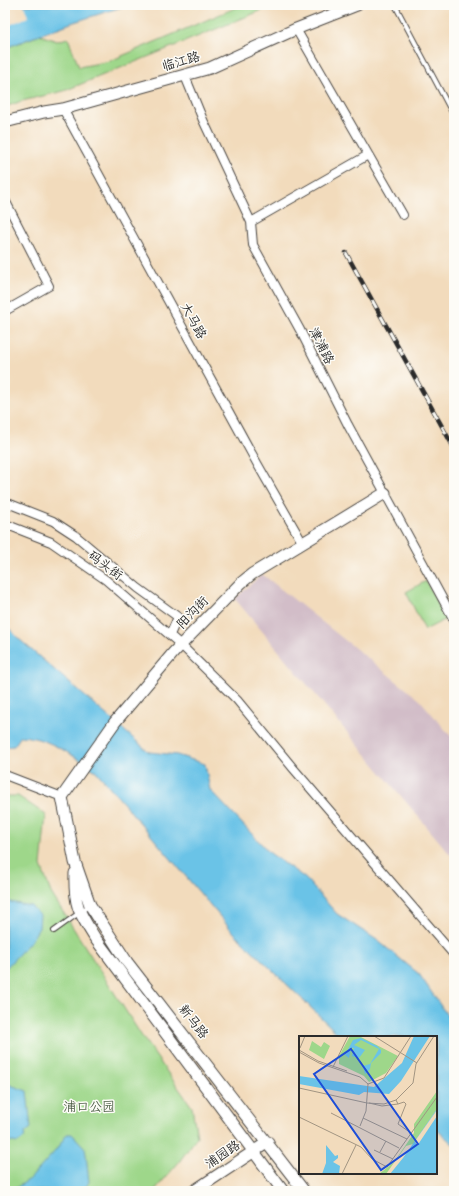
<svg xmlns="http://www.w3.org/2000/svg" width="459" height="1196" viewBox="0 0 459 1196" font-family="Mynerve,'LXGW WenKai TC',sans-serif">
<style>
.industrial{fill:#d2bdc8}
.green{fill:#9ed78a;stroke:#64815a}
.water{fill:#6ac3e7;stroke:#4a7789}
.pier{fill:#f2dbbc}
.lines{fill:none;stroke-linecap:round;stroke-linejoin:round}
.lane-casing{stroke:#494541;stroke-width:6}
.street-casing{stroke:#494541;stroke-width:10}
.secondary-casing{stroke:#494541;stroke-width:13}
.lane{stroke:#fff;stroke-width:4}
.street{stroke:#fff;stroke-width:8}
.secondary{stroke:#fff;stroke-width:11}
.rail-casing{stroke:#2b2b2b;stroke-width:4.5}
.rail{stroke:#fdfcf7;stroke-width:3;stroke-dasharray:9;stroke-linecap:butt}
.labels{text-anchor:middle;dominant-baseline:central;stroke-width:3;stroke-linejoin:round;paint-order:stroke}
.street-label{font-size:13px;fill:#2b2b2b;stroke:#fdfcf7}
.park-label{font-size:13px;fill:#4e5f48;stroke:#fdfcf7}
.inset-river{fill:none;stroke:#6ac3e7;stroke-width:2}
.inset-road{fill:none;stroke:#a29582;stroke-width:1}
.view{fill:#1d4ed8;fill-opacity:0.15;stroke:#1d4ed8;stroke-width:2}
.inset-edge{fill:none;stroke:#2b2b2b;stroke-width:2}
</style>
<rect width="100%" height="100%" fill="#fdfcf7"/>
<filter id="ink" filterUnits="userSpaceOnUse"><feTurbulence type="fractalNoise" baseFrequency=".025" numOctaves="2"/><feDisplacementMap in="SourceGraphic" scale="8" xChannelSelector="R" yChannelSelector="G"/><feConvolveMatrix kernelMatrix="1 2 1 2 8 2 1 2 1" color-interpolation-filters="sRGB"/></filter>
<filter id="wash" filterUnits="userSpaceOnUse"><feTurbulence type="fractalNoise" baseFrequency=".012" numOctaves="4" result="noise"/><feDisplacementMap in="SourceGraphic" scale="16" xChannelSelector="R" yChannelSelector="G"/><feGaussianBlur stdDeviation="0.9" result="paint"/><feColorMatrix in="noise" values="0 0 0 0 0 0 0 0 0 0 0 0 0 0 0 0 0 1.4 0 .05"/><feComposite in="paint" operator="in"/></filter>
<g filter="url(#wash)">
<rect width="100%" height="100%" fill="#f2dbbc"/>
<path class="industrial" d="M262 574 420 700 454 740V859L235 599Z"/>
<path class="green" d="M242 5H275L64 91 22 101 5 107V48L40 35 57 41 68 38 79 67 110 61Z
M426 581 446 619 425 630 406 592Z
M5 796H18L46 815 41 866 51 893 143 1038 192 1107 197 1137 179 1162 154 1191H5Z"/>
<path class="water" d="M5 5H128L71 23 5 48Z
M5 624 19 639 149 752 177 755 205 764 210 790 270 853 305 878 337 914 377 940 419 974 445 1012 454 1026V1145L436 1129V1037H341L234 933 96 771C73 756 50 738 21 736L14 746 5 747Z
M5 901 31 906 40 915 39 928 30 942 5 969Z
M5 1083 27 1091 31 1128 25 1133 24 1138 18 1143 5 1141Z
M67 1134H72L85 1148 86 1154 89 1182 83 1191H11L30 1179 56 1150Z"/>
<path class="pier" d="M5 5H24L28 17 5 27Z"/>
</g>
<g filter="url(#ink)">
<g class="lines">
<defs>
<path id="lane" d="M395 5 454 116
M54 931 90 905"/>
<path id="street" d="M296 29 403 215
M185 76 203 120 251 222 253 245 300 330 348 425 454 620
M63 109 258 465 302 542
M5 200 49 286 5 311
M251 222 368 155
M5 502 53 521 76 536 138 588 178 617 170 635
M5 524 51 542 106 580 181 645 237 700 293 768 454 955
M5 775 62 797"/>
<path id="secondary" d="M5 122 44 112 63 109 210 68 296 29 357 5
M75 873C74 905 78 911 95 938L283 1191
M194 1191 268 1142
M304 1191 127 962 90 905 75 862 62 797 115 722 174 652 241 583 252 574 385 493"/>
</defs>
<use href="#lane" class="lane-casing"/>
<use href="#street" class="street-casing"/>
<use href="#secondary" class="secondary-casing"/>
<use href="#lane" class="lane"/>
<use href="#street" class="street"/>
<use href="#secondary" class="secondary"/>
<defs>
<path id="rail" d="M346 253 454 448"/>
</defs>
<use href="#rail" class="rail-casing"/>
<use href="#rail" class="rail"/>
</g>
</g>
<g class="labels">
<g class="street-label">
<text transform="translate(181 62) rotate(-16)">临江路</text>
<text transform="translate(193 321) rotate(61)">大马路</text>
<text transform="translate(321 346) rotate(63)">津浦路</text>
<text transform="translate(105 566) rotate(36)">码头街</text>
<text transform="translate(193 613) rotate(-46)">阳沟街</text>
<text transform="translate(193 1022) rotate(52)">新马路</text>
<text transform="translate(223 1155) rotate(-34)">浦园路</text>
</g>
<g class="park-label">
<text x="89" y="1107">浦口公园</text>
</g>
</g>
<g transform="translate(299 1036)">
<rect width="138" height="138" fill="#f2dbbc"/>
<path d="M51 0H60L99 20 87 37 70 46 65 40 40 28V20ZM13 5 22 11 25 6 31 10 25 23 10 14ZM138 55V73L117 104 114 108 107 110 87 138H80L95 126 115 97V88Z" fill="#9ed78a"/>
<path d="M115 0H131L102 45 90 58 65 56 60 59 0 48V40L75 51 103 27ZM62 2 78 10 82 14V17L72 27 71 33 66 38 64 30 71 28 80 13 62 4 55 9 66 14 60 22 53 20 55 12H52L50 22 46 19 54 4ZM138 73V138H91L104 122ZM27 109 36 120 39 119V122L34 126 41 130 40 138H23L27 127Z" fill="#6ac3e7"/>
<path d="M138 74V80L118 110 116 105Z" fill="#f2dbbc"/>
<path class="inset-river" d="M107 124 123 138"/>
<path class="inset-road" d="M75 0 118 27M1 12 6 0M0 14 19 25 48 35M0 16 20 27 61 41 69 48M34 31 49 0M69 48 85 42 112 0M0 52 68 67 85 68 97 64 114 47 117 28 135 0M97 64 99 68 105 66 107 68 99 88 112 97M70 67 83 70 99 68M32 77 100 112M0 81 62 111 73 123 88 131 138 61M64 82 108 103M61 90 67 75 69 48M75 114 94 123M81 116 87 105M43 138 57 109"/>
<path class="view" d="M52 13 119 108 82 134 15 38Z"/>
<rect width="138" height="138" class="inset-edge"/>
</g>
<rect width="459" height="1196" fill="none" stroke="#fdfcf7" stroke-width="20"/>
</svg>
